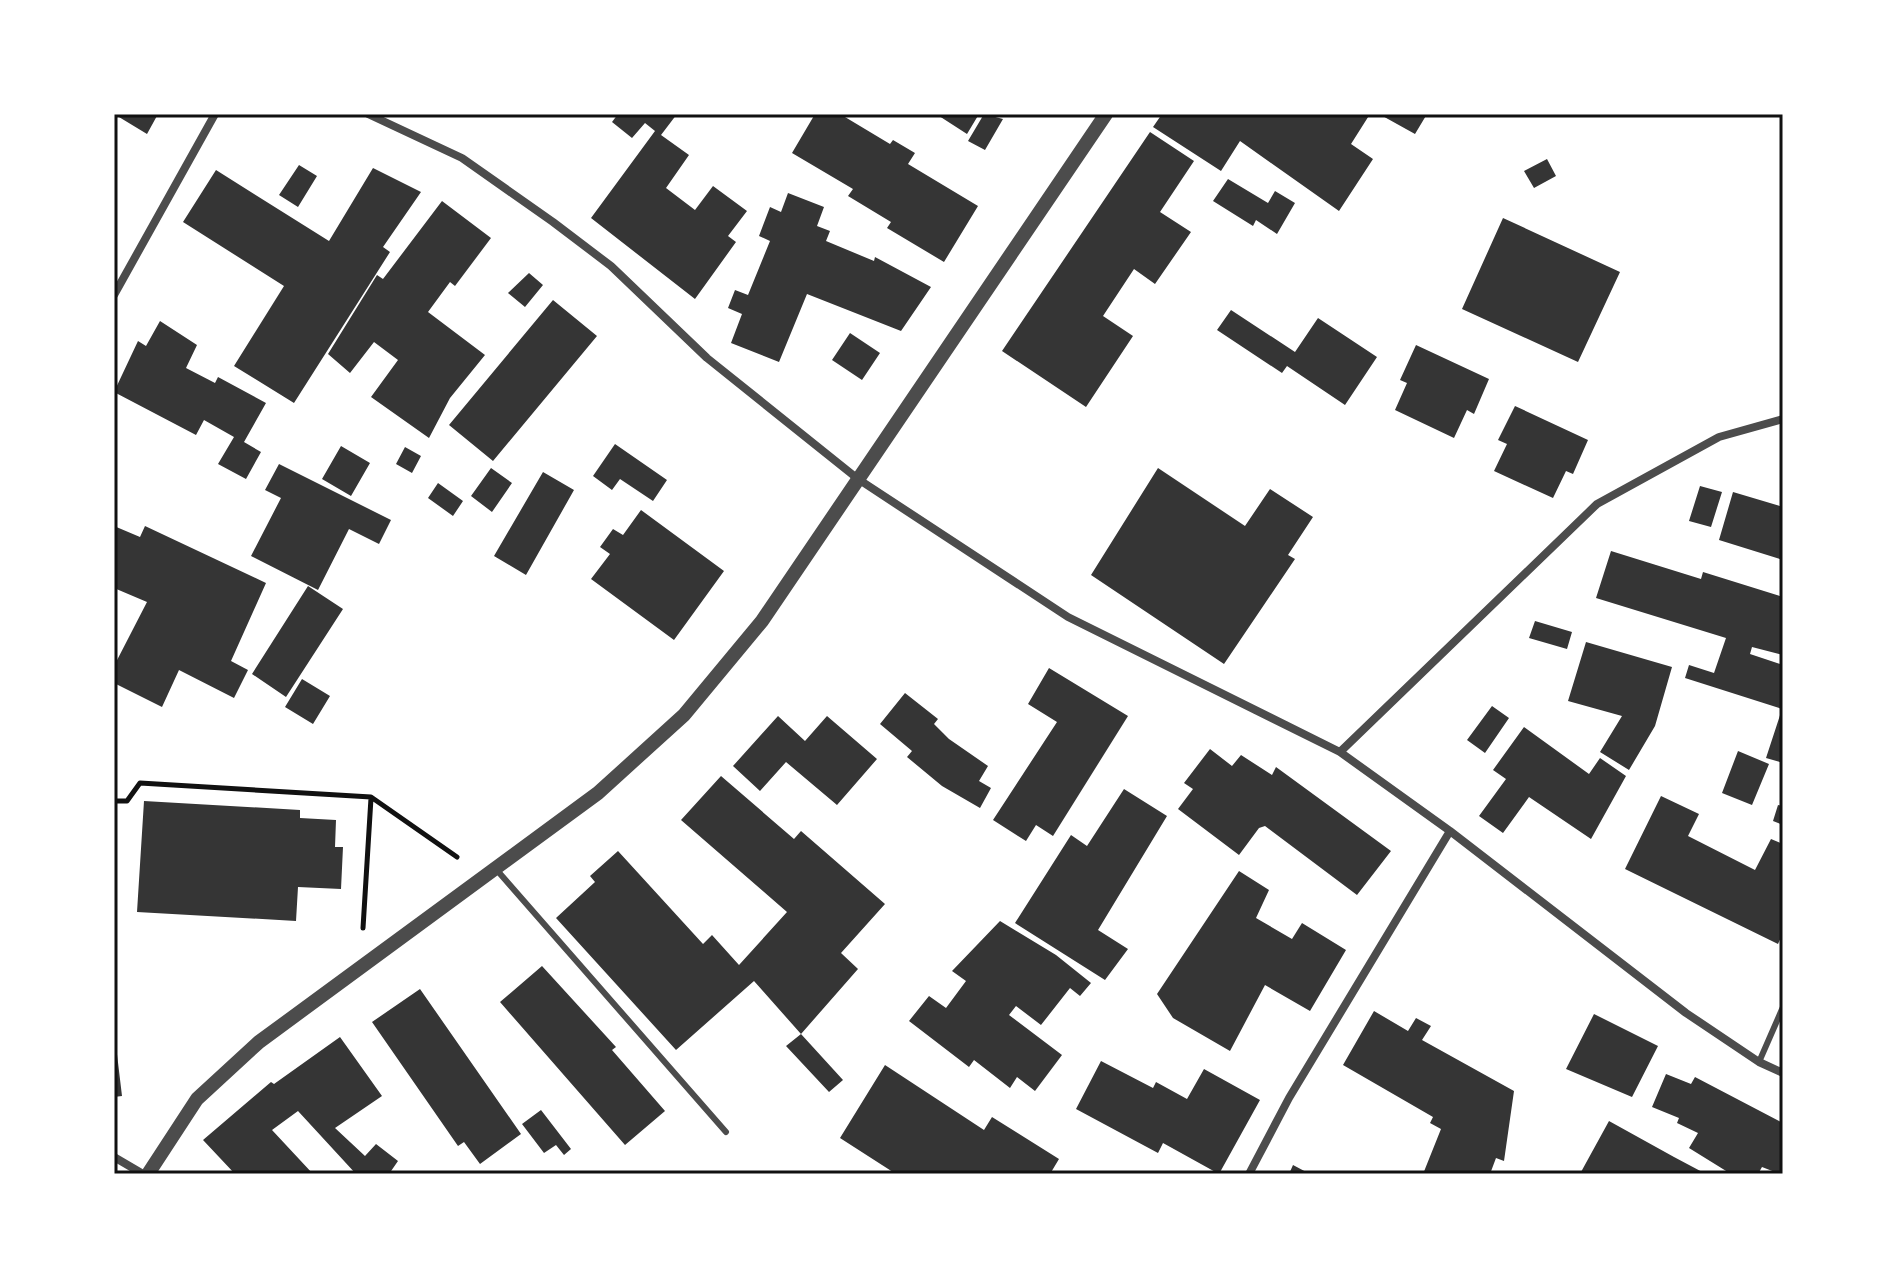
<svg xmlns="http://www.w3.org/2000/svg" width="1897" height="1288" viewBox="0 0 1897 1288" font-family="'Times New Roman',serif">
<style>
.building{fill:#353535}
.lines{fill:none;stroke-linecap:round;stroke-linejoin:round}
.path{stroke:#111;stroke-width:5}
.service{stroke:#4c4c4c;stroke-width:6}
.minor{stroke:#4c4c4c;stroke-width:8}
.tertiary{stroke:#4c4c4c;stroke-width:14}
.neatline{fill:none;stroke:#111;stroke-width:3}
</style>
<rect width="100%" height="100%" fill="#fff"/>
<path class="building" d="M114 114H158L147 134Z
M618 114H677L661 135 689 155 666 188 695 210 713 186 747 211 728 236 736 242 695 299 591 218 655 131 645 123 632 138 612 122Z
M815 114H840L890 144 893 140 915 153 908 164 978 206 944 262 887 228 891 222 848 196 853 189 792 153Z
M936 114H979L967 134Z
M984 114 1003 119 985 150 968 141Z
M1162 114H1370L1351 144 1373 159 1339 211 1240 141 1221 171 1153 127Z
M1379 114H1427L1415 134Z
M1150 132 1194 161 1160 212 1191 232 1155 284 1134 269 1103 316 1133 336 1086 407 1002 351Z
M1547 159 1556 176 1534 188 1524 171Z
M299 165 317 176 298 207 279 195Z
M373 168 421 192 383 247 390 252 294 403 234 366 284 286 183 222 216 170 329 241Z
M1228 179 1268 203 1275 191 1295 203 1277 234 1256 220 1253 226 1213 201Z
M788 193 824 207 817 226 830 231 826 241 874 261 875 257 931 287 901 331 807 294 779 362 731 343 742 314 728 308 735 290 748 295 770 241 759 236 770 207 781 212Z
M442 201 491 238 455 286 450 282 428 312 485 355 450 398 429 438 371 397 398 360 374 342 350 373 328 354 377 275 383 279Z
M1503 218 1620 272 1578 362 1462 309Z
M529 273 543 285 525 307 508 293Z
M553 300 597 336 493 461 449 425Z
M1231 310 1295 352 1318 318 1377 357 1345 405 1287 366 1282 373 1217 330Z
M160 321 197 345 186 368 215 383 218 377 266 403 244 442 261 452 246 479 218 464 234 437 204 420 196 435 114 392 138 341 146 346Z
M850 333 880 353 862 380 832 360Z
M1416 345 1489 379 1474 414 1467 410 1454 438 1395 410 1407 383 1400 380Z
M1515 406 1588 440 1573 474 1566 471 1553 498 1494 471 1507 444 1498 440Z
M615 444 667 480 653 501 620 479 612 490 593 476Z
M341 446 370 463 351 496 322 479Z
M405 447 421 456 412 473 396 464Z
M279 464 391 520 379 544 349 529 318 590 251 556 281 498 265 490Z
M491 468 512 483 492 512 471 496Z
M1158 468 1245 526 1270 489 1313 517 1288 555 1295 559 1224 664 1091 575Z
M543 472 574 490 526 575 494 556Z
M438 483 463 501 453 516 428 498Z
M1700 486 1722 492 1711 527 1689 521Z
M1733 492 1783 507V560L1719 540Z
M641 510 724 571 674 640 591 579 610 554 600 547 613 529 623 535Z
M114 526 140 537 145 526 266 583 231 661 248 670 234 698 179 670 162 707 114 683V666L147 602 114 588Z
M1611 551 1701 579 1703 572 1783 597V655L1752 647 1750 654 1783 665V763L1766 758 1782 709 1685 678 1689 665 1714 673 1726 638 1596 598Z
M308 586 343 609 286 697 252 674Z
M1535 621 1572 632 1567 649 1529 638Z
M1586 642 1672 667 1655 726 1629 770 1600 752 1622 716 1568 701Z
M1049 668 1128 716 1053 836 1036 825 1026 841 993 820 1057 722 1028 704Z
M302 679 330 696 313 724 285 707Z
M905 693 938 719 934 724 949 739 988 766 979 781 991 788 980 808 942 786 907 757 912 751 880 724Z
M1492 706 1509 718 1485 753 1467 740Z
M778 716 805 741 827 716 877 759 837 805 786 762 760 791 733 766Z
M1524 727 1589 774 1600 758 1626 776 1591 839 1529 797 1503 833 1479 816 1506 779 1493 770Z
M1210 749 1232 766 1241 755 1272 775 1276 767 1391 851 1357 895 1265 826 1259 828 1239 855 1178 809 1193 789 1184 783Z
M1738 751 1769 764 1752 805 1722 793Z
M721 776 794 839 801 831 885 904 841 953 858 969 801 1034 754 981 676 1050 556 918 595 882 590 876 618 851 703 944 712 935 739 965 787 912 681 820Z
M1124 789 1167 816 1098 930 1128 949 1105 980 1015 923 1071 835 1087 846Z
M1661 796 1699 814 1688 836 1755 870 1771 839 1783 844V933L1778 944 1625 869Z
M144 801 300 810V818L336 820 335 847H343L341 889 298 887 296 921 137 912Z
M1778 805 1783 806V825L1773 821Z
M1239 871 1269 890 1256 918 1292 939 1302 923 1346 950 1310 1011 1265 985 1230 1051 1173 1018 1157 994Z
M1000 921 1056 955 1091 983 1080 996 1070 988 1041 1025 1016 1006 1009 1015 1062 1055 1035 1091 1017 1077 1010 1088 974 1060 969 1067 909 1021 929 996 946 1008 966 981 952 971Z
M542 966 616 1047 612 1050 665 1111 625 1145 500 1002Z
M420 989 521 1134 480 1164 464 1142 458 1146 372 1022Z
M1374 1011 1408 1031 1416 1018 1431 1026 1422 1040 1514 1091 1504 1161 1496 1158 1490 1174H1423L1441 1129 1430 1123 1433 1117 1343 1065Z
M1594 1014 1658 1046 1632 1097 1566 1069Z
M114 1029 122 1096 114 1097Z
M801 1034 843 1080 829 1092 786 1046Z
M340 1037 382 1096 335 1128 365 1156 376 1144 398 1161 389 1174H356L298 1111 272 1130 313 1174H235L203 1140 271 1082 274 1084Z
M1101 1061 1153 1088 1156 1082 1187 1099 1204 1069 1260 1100 1219 1174 1163 1143 1158 1153 1076 1109Z
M885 1065 984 1130 992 1117 1059 1159 1050 1174H896L840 1138Z
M1666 1074 1691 1084 1695 1077 1783 1123 1780 1174 1762 1167 1758 1174H1731L1689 1148 1698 1133 1677 1123 1679 1118 1652 1107Z
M541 1110 571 1149 564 1155 556 1145 544 1153 522 1124Z
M1609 1121 1674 1157 1706 1174H1585L1581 1172Z
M1293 1165 1310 1174H1289Z"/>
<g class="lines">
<path class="path" d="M114 801H127L140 783 371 797 457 857
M363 928 371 798"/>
<path class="service" d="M495 868 726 1132
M1759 1062 1783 1007"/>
<path class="minor" d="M368 114 462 158 553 222 611 266 707 358 858 479 1068 617 1340 752 1450 831 1686 1013 1759 1062 1783 1073
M114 295 215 114
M1340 752 1597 504 1719 437 1783 419
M114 1157 143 1174
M1249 1174 1289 1098 1450 831"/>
<path class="tertiary" d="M148 1174 197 1099 259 1042 598 793 684 715 762 621 1106 114"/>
</g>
<rect width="1897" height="1288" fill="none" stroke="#ffffff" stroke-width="232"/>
<rect x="116" y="116" width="1665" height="1056" class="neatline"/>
</svg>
